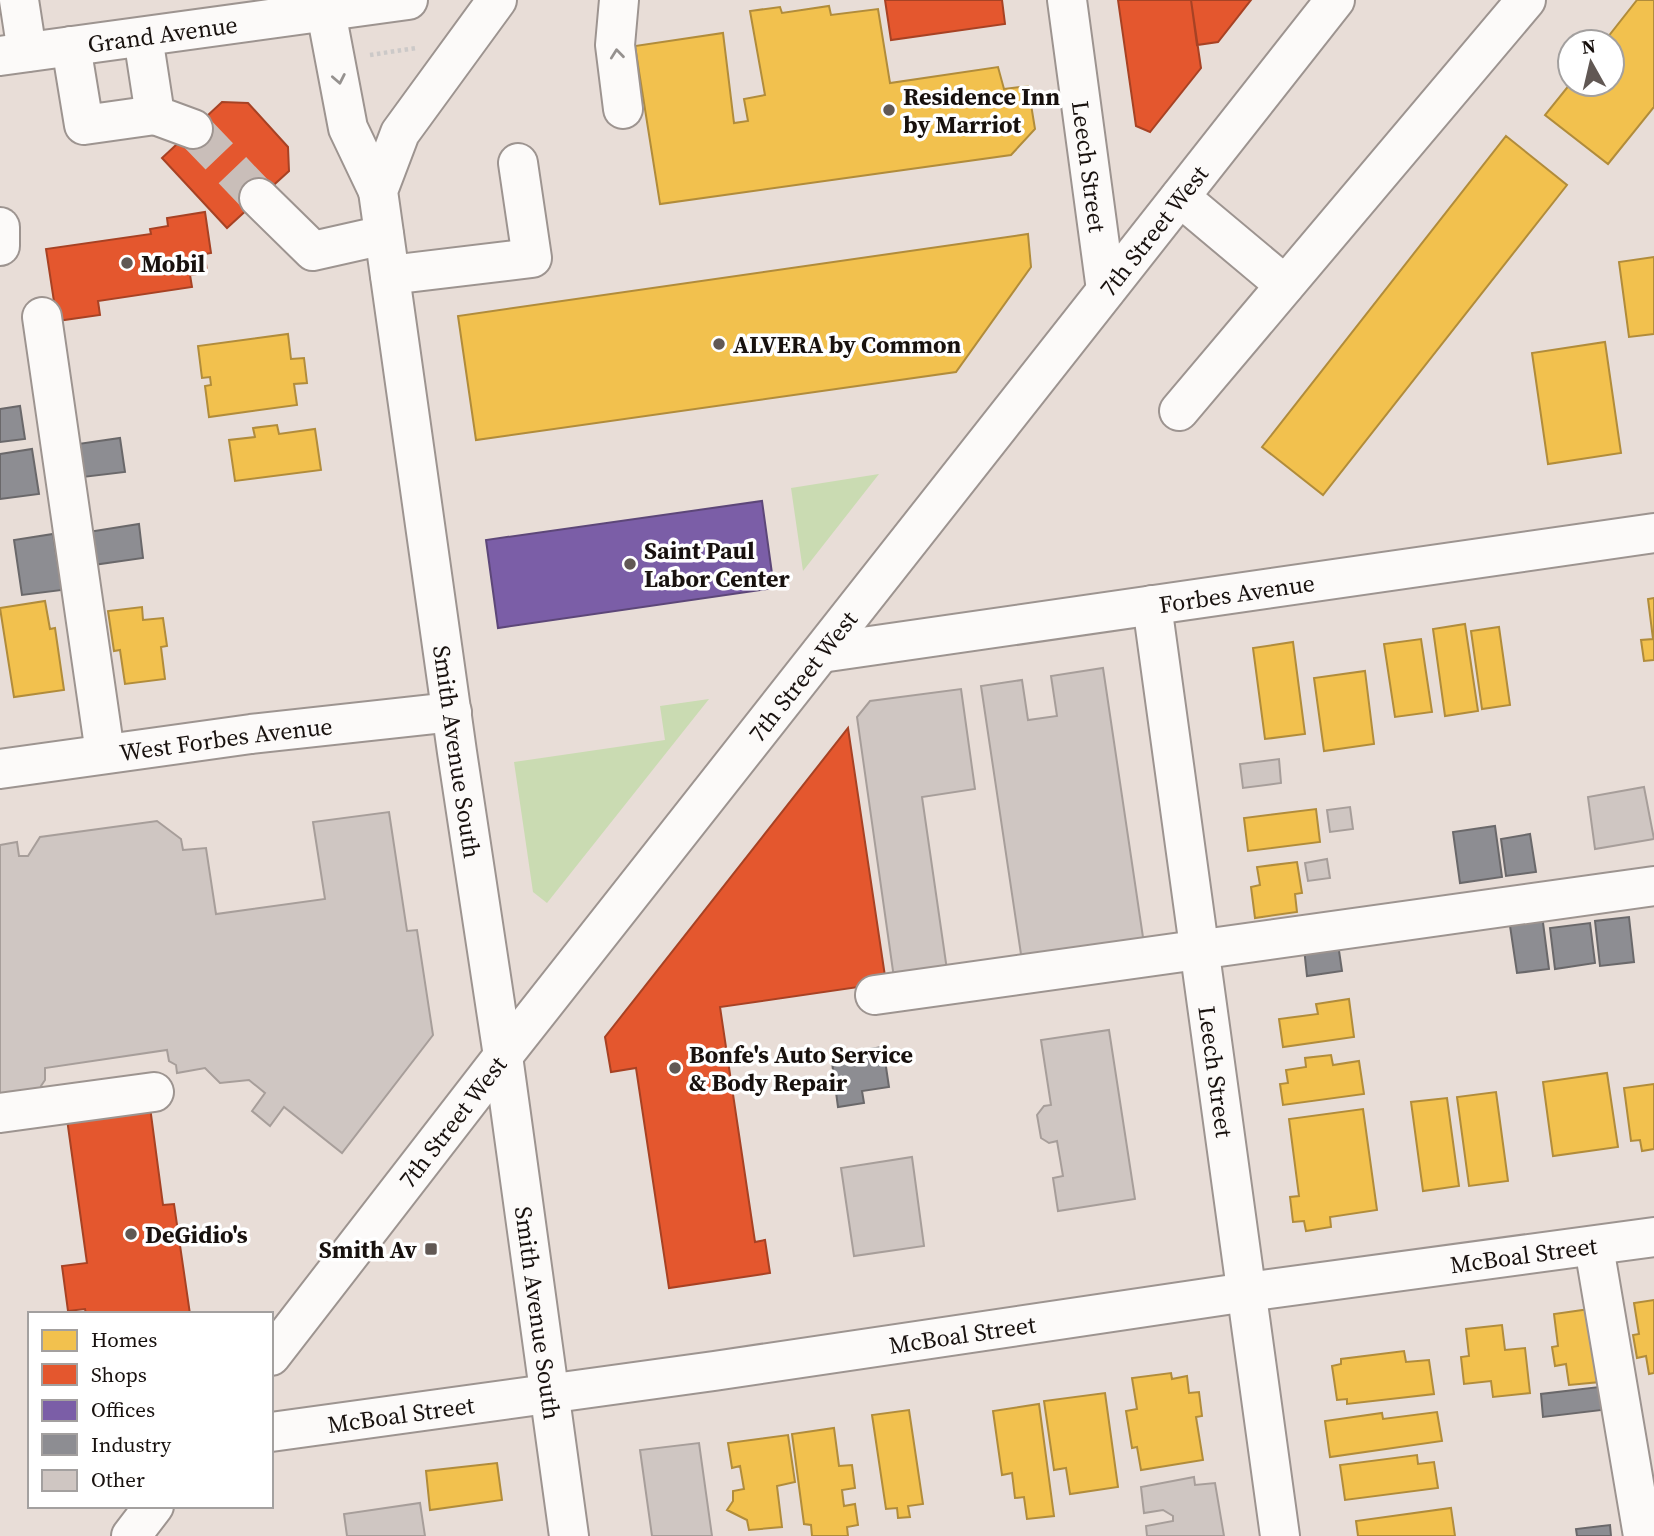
<svg xmlns="http://www.w3.org/2000/svg" width="1654" height="1536" viewBox="0 0 1654 1536" font-family="'Source Serif 4',serif">
<style>
.green{fill:#cadbb2}
.homes{fill:#f2c14e;stroke:#b18c3b;stroke-width:2}
.shops{fill:#e4572e;stroke:#a74224;stroke-width:2}
.offices{fill:#7b5ea7;stroke:#5d4779;stroke-width:2}
.industry{fill:#8d8d92;stroke:#6a686a;stroke-width:2}
.building{fill:#cfc6c2;stroke:#a79e9a;stroke-width:2}
.lines{fill:none;stroke-linecap:round;stroke-linejoin:round}
.minor-tunnel{stroke:#c9beb9;stroke-width:38;stroke-dasharray:38 19;stroke-linecap:butt}
.minor-casing{stroke:#9d9490;stroke-width:42}
.major-casing{stroke:#9d9490;stroke-width:42}
.path{stroke:#ccc9c8;stroke-width:4.5;stroke-dasharray:3.5 3.5;stroke-linecap:butt}
.minor{stroke:#fcfaf9;stroke-width:38}
.major{stroke:#fcfaf9;stroke-width:38}
.oneway{stroke:#95918f}
.poi-dot{fill:#615854;stroke:#fff;stroke-width:2.5}
.labels{text-anchor:middle;dominant-baseline:central;stroke-width:7;stroke-linejoin:round;paint-order:stroke}
.street-label{font-size:24px;fill:#18110e;stroke:#fff}
.poi-label{font-size:24px;font-weight:bold;fill:#18110e;stroke:#fff;text-anchor:start}
</style>
<rect width="100%" height="100%" fill="#e8ddd7"/>
<path class="green" d="M879 474 803 571 791 488Z
M709 699 547 903 533 892 514 762 665 740 660 706Z"/>
<path class="homes" d="M1637 0H1654V107L1608 164 1545 115 1570 84H1612V42H1604Z
M829 6 831 15 878 9 890 83 998 67 1004 89 1028 86 1035 129 1011 155 660 204 635 46 723 33 734 123 748 121 744 99 765 95 750 11 780 7 782 13Z
M1506 136 1567 185 1323 495 1262 447Z
M1028 234 1031 267 956 372 476 440 458 316Z
M1654 257V334L1629 337 1619 262Z
M288 334 291 359 304 358 307 383 294 384 297 405 209 417 205 386 211 385 210 377 202 378 198 346Z
M1605 342 1621 453 1548 464 1532 353Z
M277 425 279 434 315 429 321 470 235 481 229 440 255 437 253 428Z
M1654 598V660L1644 661 1641 640 1653 639 1648 599Z
M45 601 50 629 55 628 64 690 14 697 0 608Z
M142 607 143 620 163 618 167 646 161 647 165 679 125 684 120 650 114 651 108 611Z
M1465 624 1478 711 1445 716 1433 629Z
M1499 627 1510 705 1482 709 1471 631Z
M1421 639 1432 712 1395 717 1384 644Z
M1293 642 1305 734 1265 739 1253 648Z
M1365 671 1374 744 1324 751 1314 678Z
M1316 809 1320 842 1248 851 1244 818Z
M1297 862 1302 893 1295 894 1297 912 1255 918 1251 887 1260 885 1257 867Z
M1349 999 1354 1037 1283 1047 1279 1019 1318 1014 1316 1004Z
M1331 1055 1333 1065 1359 1061 1364 1094 1283 1105 1280 1084 1288 1083 1286 1070 1306 1067 1305 1058Z
M1607 1073 1618 1147 1553 1156 1543 1082Z
M1654 1084V1149L1642 1151 1640 1140 1631 1141 1624 1088Z
M1496 1092 1508 1181 1469 1186 1457 1097Z
M1447 1098 1459 1186 1423 1191 1411 1102Z
M1363 1109 1377 1210 1330 1217 1331 1227 1306 1231 1304 1221 1293 1222 1290 1197 1299 1196 1289 1119Z
M1654 1300V1373L1649 1374 1646 1356 1637 1358 1633 1335 1639 1334 1634 1303Z
M1590 1309 1600 1382 1569 1385 1566 1364 1555 1366 1552 1347 1558 1346 1554 1314Z
M1502 1325 1505 1350 1525 1348 1530 1393 1493 1397 1491 1381 1464 1384 1461 1357 1469 1356 1466 1329Z
M1404 1351 1406 1362 1429 1360 1434 1394 1347 1404V1399L1337 1400 1332 1366 1341 1364V1359Z
M1171 1373 1172 1379 1187 1376 1189 1393 1199 1392 1202 1416 1196 1417 1203 1460 1141 1470 1137 1447 1132 1448 1126 1411 1137 1409 1132 1378Z
M1105 1393 1118 1487 1070 1494 1066 1468 1054 1470 1044 1401Z
M1039 1404 1054 1516 1027 1519 1024 1497 1015 1498 1012 1473 1002 1475 993 1411Z
M909 1410 923 1504 908 1506 910 1517 898 1518 897 1508 886 1509 872 1415Z
M1437 1412 1442 1441 1330 1457 1325 1421 1382 1413 1383 1419Z
M834 1428 839 1466 852 1465 855 1488 842 1490 844 1506 855 1504 858 1525 847 1527 848 1536H812L811 1525 804 1524 792 1434Z
M788 1435 795 1482 777 1486 782 1527 749 1530 747 1520 727 1510 733 1501V1491L744 1489 740 1466 732 1468 728 1443Z
M1417 1455 1418 1464 1434 1462 1438 1488 1345 1500 1340 1465Z
M497 1463 502 1500 430 1510 426 1471Z
M1451 1508 1455 1536H1358L1356 1521Z"/>
<path class="shops" d="M885 0H1002L1005 24 891 40Z
M1118 0H1191L1201 68 1150 132 1136 126Z
M1191 0H1251L1218 42 1197 45Z
M222 102 248 103 288 147 289 171 227 228 162 158Z
M205 212 211 253 205 254 207 273 190 275 192 287 98 301 100 315 57 321 46 249 151 234 150 229 168 226 167 218Z
M848 728 886 983 720 1007 755 1242 765 1240 770 1273 669 1288 636 1068 611 1072 605 1037Z
M150 1107 163 1205 174 1204 190 1314H86L85 1309 68 1311 62 1266 87 1263 67 1119Z"/>
<path class="offices" d="M762 501 774 588 498 628 486 540Z"/>
<path class="industry" d="M20 406 25 439 0 442V409Z
M120 438 125 472 83 477 78 444Z
M32 449 39 494 0 499V454Z
M139 524 143 558 93 565 88 532Z
M53 534 62 590 22 595 14 540Z
M1495 826 1502 877 1460 883 1453 832Z
M1530 834 1536 872 1506 876 1501 839Z
M1542 915 1549 969 1517 973 1509 919Z
M1629 917 1634 962 1600 966 1595 921Z
M1590 923 1595 963 1555 969 1550 928Z
M1338 944 1342 971 1307 976 1304 948Z
M883 1047 889 1087 862 1091 864 1103 838 1107 831 1055Z
M1599 1387 1602 1410 1543 1417 1541 1394Z
M1610 1525 1611 1536H1577L1576 1529Z"/>
<path class="building" d="M1103 668 1144 944 1022 961 981 686 1022 680 1028 720 1057 716 1051 676Z
M961 689 975 789 922 797 947 970 894 978 857 717 870 701Z
M1279 759 1281 783 1243 788 1240 764Z
M1644 787 1654 839 1595 849 1588 797Z
M1350 807 1353 829 1330 832 1327 810Z
M389 812 407 931 417 930 433 1035 342 1153 284 1107 270 1126 252 1111 265 1093 249 1080 220 1083 205 1068 177 1073 176 1065 169 1061 167 1050 45 1068V1080L41 1086 42 1094 0 1099V845L17 842 19 856H28L40 837 157 821 181 839 183 850 206 848 216 914 325 899 313 822Z
M1327 859 1330 878 1308 881 1305 863Z
M1109 1030 1135 1199 1058 1211 1053 1178 1063 1176 1057 1141 1049 1143 1041 1138 1037 1115 1044 1106 1051 1105 1041 1040Z
M912 1157 924 1246 854 1256 841 1168Z
M699 1443 712 1536H652L640 1450Z
M1194 1477 1195 1485 1215 1483 1224 1536H1147L1146 1526 1173 1521V1516L1163 1510 1144 1513 1141 1487Z
M420 1503 425 1536H347L344 1514Z"/>
<g class="lines">
<path class="minor-tunnel" d="M193 129 259 198"/>
<defs>
<g id="minor">
<path d="M19 0 27 52"/>
<path d="M619 0 615 45 623 109"/>
<path id="s1" d="M1067 0 1106 290"/>
<path d="M143 37 155 115 193 129"/>
<path d="M71 46 84 125 155 115"/>
<path d="M1180 197 1285 285"/>
<path d="M259 198 313 251 384 235"/>
<path d="M0 227V246"/>
<path d="M390 275 532 258 518 163"/>
<path d="M42 317 105 753"/>
<path d="M1179 411 1526 0"/>
<path id="s2" d="M1152 605 1280 1536"/>
<path id="s3" d="M821 653 1654 533"/>
<path id="s4" d="M0 769 251 734 452 712"/>
<path d="M875 995 1654 886"/>
<path d="M0 1113 154 1092"/>
<path d="M1594 1247 1643 1536"/>
<path id="s5" d="M271 1432 714 1371 1247 1292 1654 1237"/>
</g>
<g id="major">
<path id="s6" d="M497 0 400 133 378 191 457 752 503 1056 569 1536"/>
<path d="M326 12 348 128 378 191"/>
<path id="s7" d="M0 56 408 0"/>
<path id="s8" d="M271 1356 503 1056 1335 0"/>
<path d="M131 1536 154 1506"/>
</g>
</defs>
<use href="#minor" class="minor-casing"/>
<use href="#major" class="major-casing"/>
<path class="path" d="M370 55 416 48"/>
<use href="#minor" class="minor"/>
<use href="#major" class="major"/>
</g>
<defs><path id="oneway-chevron" d="M-2-3.5L2.5 0L-2 3.5" fill="none" stroke-width="1.6" stroke-linecap="round" stroke-linejoin="round" transform="scale(1.75)"/></defs>
<g class="oneway">
<use href="#oneway-chevron" transform="translate(617 54) rotate(-96)"/>
<use href="#oneway-chevron" transform="translate(339 79) rotate(79)"/>
</g>
<g class="poi-dot">
<circle cx="889" cy="110" r="7"/>
<circle cx="127" cy="263" r="7"/>
<circle cx="719" cy="344" r="7"/>
<circle cx="630" cy="564" r="7"/>
<circle cx="675" cy="1068" r="7"/>
<circle cx="131" cy="1234" r="7"/>
<rect x="424" y="1242" width="14" height="14" rx="3.5"/>
</g>
<g class="labels">
<g class="street-label">
<text stroke="none"><textPath href="#s7" startOffset="164">Grand Avenue</textPath></text>
<text stroke="none"><textPath href="#s1" startOffset="168">Leech Street</textPath></text>
<text stroke="none"><textPath href="#s8" startOffset="1430">7th Street West</textPath></text>
<text stroke="none"><textPath href="#s3" startOffset="420">Forbes Avenue</textPath></text>
<text stroke="none"><textPath href="#s8" startOffset="863">7th Street West</textPath></text>
<text stroke="none"><textPath href="#s4" startOffset="228">West Forbes Avenue</textPath></text>
<text stroke="none"><textPath href="#s6" startOffset="793">Smith Avenue South</textPath></text>
<text stroke="none"><textPath href="#s2" startOffset="471">Leech Street</textPath></text>
<text stroke="none"><textPath href="#s8" startOffset="296">7th Street West</textPath></text>
<text stroke="none"><textPath href="#s5" startOffset="1265">McBoal Street</textPath></text>
<text stroke="none"><textPath href="#s6" startOffset="1360">Smith Avenue South</textPath></text>
<text stroke="none"><textPath href="#s5" startOffset="698">McBoal Street</textPath></text>
<text stroke="none"><textPath href="#s5" startOffset="131">McBoal Street</textPath></text>
</g>
<g class="poi-label">
<text x="903" y="96">Residence Inn<tspan x="903" dy="28">by Marriot</tspan></text>
<text x="141" y="263">Mobil</text>
<text x="733" y="344">ALVERA by Common</text>
<text x="644" y="550">Saint Paul<tspan x="644" dy="28">Labor Center</tspan></text>
<text x="689" y="1054">Bonfe's Auto Service<tspan x="689" dy="28">&amp; Body Repair</tspan></text>
<text x="145" y="1234">DeGidio's</text>
<text x="417" y="1249" text-anchor="end">Smith Av</text>
</g>
</g>
<rect x="28" y="1312" width="245" height="196" fill="#ffffff" stroke="#a3a09f" stroke-width="2"/>
<rect x="42" y="1330" width="35" height="21" fill="#f2c14e" stroke="#a3a09f" stroke-width="2"/>
<text x="91" y="1347" font-size="21" fill="#18110e">Homes</text>
<rect x="42" y="1364" width="35" height="21" fill="#e4572e" stroke="#a3a09f" stroke-width="2"/>
<text x="91" y="1382" font-size="21" fill="#18110e">Shops</text>
<rect x="42" y="1400" width="35" height="21" fill="#7b5ea7" stroke="#a3a09f" stroke-width="2"/>
<text x="91" y="1417" font-size="21" fill="#18110e">Offices</text>
<rect x="42" y="1434" width="35" height="21" fill="#8d8d92" stroke="#a3a09f" stroke-width="2"/>
<text x="91" y="1452" font-size="21" fill="#18110e">Industry</text>
<rect x="42" y="1470" width="35" height="21" fill="#cfc6c2" stroke="#a3a09f" stroke-width="2"/>
<text x="91" y="1487" font-size="21" fill="#18110e">Other</text>
<g transform="translate(1591 63) rotate(352)"><circle r="33" fill="#ffffff" stroke="#a3a09f" stroke-width="2"/>
<path d="M0-5L12 26L0 18L-12 26Z" fill="#615854"/>
<text y="-10" font-size="19" font-weight="bold" text-anchor="middle" fill="#18110e">N</text>
</g>
</svg>
